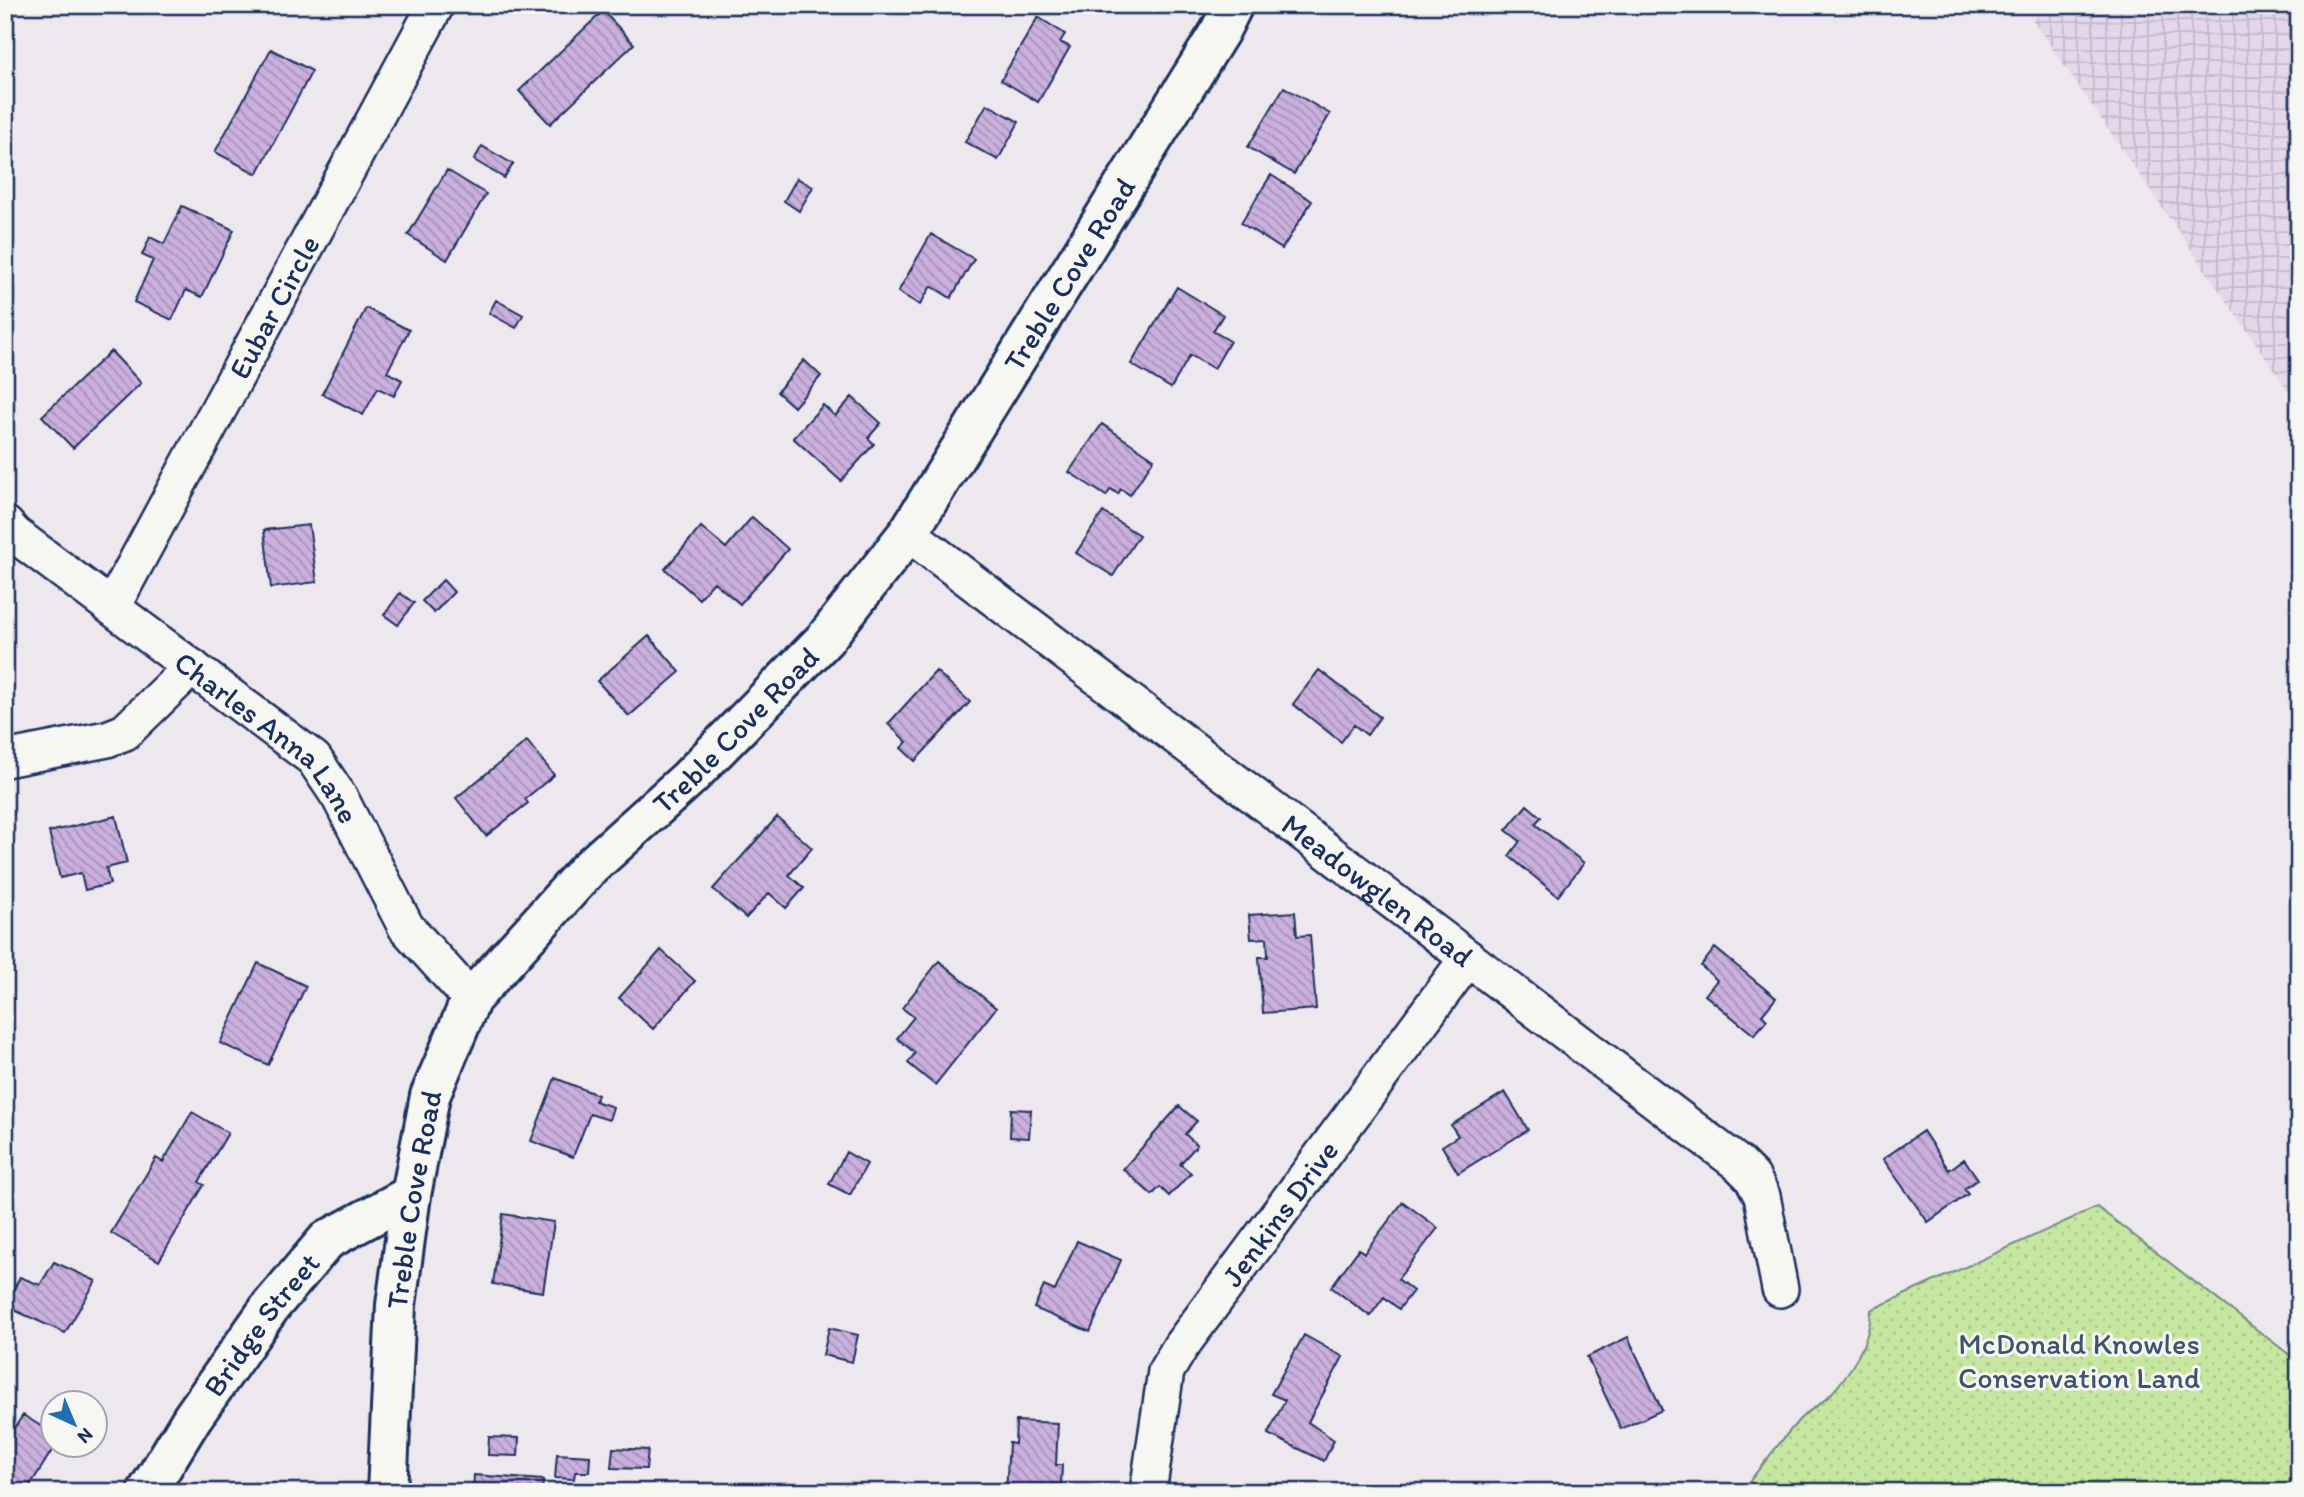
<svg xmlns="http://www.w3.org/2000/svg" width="2304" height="1497" viewBox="0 0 2304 1497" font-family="Itim,sans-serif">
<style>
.industrial{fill:url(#industrial-grid)}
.park{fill:url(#park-dots);stroke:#708b7f;stroke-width:2}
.building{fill:url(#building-back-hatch);stroke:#1b2f5e;stroke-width:2}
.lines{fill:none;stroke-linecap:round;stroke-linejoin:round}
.street-casing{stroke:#1b2f5e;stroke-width:40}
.secondary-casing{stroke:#1b2f5e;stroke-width:44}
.street{stroke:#f6f6f2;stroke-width:35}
.secondary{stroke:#f6f6f2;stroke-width:38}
.labels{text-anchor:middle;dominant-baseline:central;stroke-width:6;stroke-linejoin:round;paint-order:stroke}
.street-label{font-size:30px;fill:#1b2f5e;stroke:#f6f6f2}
.park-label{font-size:30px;fill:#3d546b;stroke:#f6f6f2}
</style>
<defs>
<pattern id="industrial-grid" width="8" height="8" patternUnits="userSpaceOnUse" patternTransform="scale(1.75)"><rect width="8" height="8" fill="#e3d7e9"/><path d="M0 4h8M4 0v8" fill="none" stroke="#c2b9ca"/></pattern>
<pattern id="park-dots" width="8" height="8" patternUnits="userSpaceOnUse" patternTransform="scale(1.75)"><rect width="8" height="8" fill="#c6e7a0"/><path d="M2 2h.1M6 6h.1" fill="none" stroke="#aac68c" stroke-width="1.8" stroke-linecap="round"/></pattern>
<pattern id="building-back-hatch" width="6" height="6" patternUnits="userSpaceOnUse" patternTransform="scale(1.75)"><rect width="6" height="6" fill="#cbb0de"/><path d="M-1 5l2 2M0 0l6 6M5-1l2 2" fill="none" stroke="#a490b7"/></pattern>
</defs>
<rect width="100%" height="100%" fill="#ede8ee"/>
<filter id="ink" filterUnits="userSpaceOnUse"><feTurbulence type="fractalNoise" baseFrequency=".0143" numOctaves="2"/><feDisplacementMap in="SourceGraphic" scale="14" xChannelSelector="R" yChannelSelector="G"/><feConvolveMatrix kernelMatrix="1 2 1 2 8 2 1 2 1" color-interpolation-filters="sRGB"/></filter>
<g filter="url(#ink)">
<path class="industrial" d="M2067 5H2299V406L2032 19Z"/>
<path class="park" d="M2097 1207 2299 1362V1492H1741C1760 1468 1779 1443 1799 1420 1807 1411 1820 1405 1829 1396 1850 1374 1871 1341 1871 1310Z"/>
<path class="building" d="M603 11 634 44 550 124 519 91Z
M1038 17 1065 34 1060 42 1070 47 1038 102 1001 80Z
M271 49 312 71 257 174 215 152Z
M1284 87 1330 114 1294 174 1248 147Z
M987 104 1019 122 998 160 965 142Z
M482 146 513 164 504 178 474 160Z
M447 170 486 194 447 260 408 235Z
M1271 175 1312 201 1282 249 1241 223Z
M797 178 813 187 799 211 784 201Z
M182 206 234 230 202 297 186 290 172 320 134 302 153 260 142 255 150 237 164 244Z
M931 234 974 259 951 298 931 286 920 305 898 292Z
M1177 287 1223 315 1213 331 1230 341 1214 369 1190 355 1171 388 1131 364Z
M496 300 523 315 516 328 489 313Z
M366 308 409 330 387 372 402 380 394 396 378 388 363 415 322 394Z
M111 351 141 383 73 448 42 416Z
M804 360 821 376 794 407 777 392Z
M852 397 881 423 868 438 874 444 841 481 793 438 823 405 835 416Z
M1102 424 1154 459 1130 495 1121 489 1118 494 1111 489 1106 496 1069 472Z
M1103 512 1139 535 1113 576 1076 553Z
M752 517 788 549 740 604 714 582 699 599 665 569 701 527 726 548Z
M309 525 317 582 271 588 264 530Z
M443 580 454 592 434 613 422 601Z
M400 593 414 603 398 625 384 615Z
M649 636 680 672 629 716 597 681Z
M1319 670 1380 717 1367 735 1354 725 1341 742 1293 704Z
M936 671 970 702 915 761 901 748 907 742 888 724Z
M527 741 554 775 525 799 528 803 486 836 456 798Z
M1527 805 1541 817 1535 824 1584 863 1558 896 1509 856 1520 841 1506 830Z
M116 816 127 863 106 868 110 884 85 890 81 873 60 878 49 832Z
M777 817 812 848 789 875 804 888 786 908 769 893 746 918 713 889Z
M1295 912 1297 936 1310 935 1316 1009 1263 1013 1259 957H1268L1267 938 1251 939 1249 915Z
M1715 948 1776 998 1762 1015 1767 1020 1754 1035 1705 995 1717 980 1701 966Z
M661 950 695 981 653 1029 619 998Z
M939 961 996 1008 935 1085 908 1063 915 1053 897 1038 914 1017 902 1008Z
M258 963 306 986 268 1065 220 1043Z
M555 1078 598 1095 595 1101 613 1107 609 1120 590 1114 573 1157 531 1141Z
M1505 1092 1528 1130 1458 1173 1442 1146 1458 1136 1451 1125Z
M1179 1106 1197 1121 1185 1134 1197 1145 1180 1164 1191 1173 1169 1196 1160 1187 1152 1195 1123 1169Z
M1011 1109 1031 1110 1029 1138 1010 1137Z
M192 1112 228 1133 199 1182 204 1185 159 1261 111 1233 156 1158 163 1162Z
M1923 1131 1949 1170 1964 1159 1978 1179 1964 1189 1968 1194 1928 1222 1883 1159Z
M846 1152 867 1164 850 1195 829 1184Z
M1403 1202 1438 1228 1398 1279 1413 1291 1399 1309 1384 1297 1370 1316 1331 1287 1359 1249 1364 1253Z
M503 1214 554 1222 543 1292 493 1284Z
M1077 1241 1121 1260 1090 1332 1034 1308 1044 1286 1055 1291Z
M54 1262 96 1281 65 1333 5 1306 20 1277 40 1285Z
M829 1328 858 1335 852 1362 823 1355Z
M1304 1335 1343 1357 1308 1422 1334 1440 1324 1461 1268 1434 1285 1400 1271 1394Z
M1628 1337 1662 1410 1621 1429 1587 1357Z
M23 1415 52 1433V1444H56L26 1492H20L5 1483V1442Z
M1016 1421 1058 1423 1056 1465H1062L1061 1485 1053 1484V1492H1006L1009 1443 1015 1444Z
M489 1437 519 1438 518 1456 488 1455Z
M613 1448 648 1450 646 1469 611 1468Z
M557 1454 590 1456 589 1472H575L574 1479 555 1478Z
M474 1475 543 1480 542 1492H473Z
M255 1483 286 1492H250Z"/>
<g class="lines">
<defs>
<g id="street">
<path id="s1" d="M5 524 14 534 314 759 340 798 406 927 471 999"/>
<path id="s2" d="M908 533 1739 1164 1752 1177 1762 1196 1780 1289"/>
<path id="s3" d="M112 607 436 5"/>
<path d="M5 759 107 739 125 732 192 667"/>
<path id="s4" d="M1148 1492 1166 1371 1181 1346 1468 958"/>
</g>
<g id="secondary">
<path id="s5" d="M147 1492 192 1418 271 1306 327 1240 411 1195"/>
<path id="s6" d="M387 1492 396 1305 411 1195 430 1096 471 999 587 870 689 778 825 639 908 533 1220 31 1233 5"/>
</g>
</defs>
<use href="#street" class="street-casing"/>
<use href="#secondary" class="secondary-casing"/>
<use href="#street" class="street"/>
<use href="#secondary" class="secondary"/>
</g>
</g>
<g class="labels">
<g class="street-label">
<text stroke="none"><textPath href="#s6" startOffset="1449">Treble Cove Road</textPath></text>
<text stroke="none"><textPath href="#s3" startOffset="341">Eubar Circle</textPath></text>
<text stroke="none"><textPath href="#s6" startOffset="882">Treble Cove Road</textPath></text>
<text stroke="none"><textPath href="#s1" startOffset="340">Charles Anna Lane</textPath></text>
<text stroke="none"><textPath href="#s2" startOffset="590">Meadowglen Road</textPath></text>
<text stroke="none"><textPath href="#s6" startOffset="294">Treble Cove Road</textPath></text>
<text stroke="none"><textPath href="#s4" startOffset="317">Jenkins Drive</textPath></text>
<text stroke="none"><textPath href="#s5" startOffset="203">Bridge Street</textPath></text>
</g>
<g class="park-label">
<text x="2079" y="1343">McDonald Knowles<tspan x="2079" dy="34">Conservation Land</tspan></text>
</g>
</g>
<rect width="2304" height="1497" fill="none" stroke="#f6f6f2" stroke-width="28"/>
<rect x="14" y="14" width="2276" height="1469" fill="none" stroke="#1b2f5e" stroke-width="2.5" filter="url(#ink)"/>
<g transform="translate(74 1424) rotate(136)"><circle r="33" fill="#f6f6f2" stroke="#9ea6b7" stroke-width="2"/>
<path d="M0-5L12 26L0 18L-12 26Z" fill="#1f6fb2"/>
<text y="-10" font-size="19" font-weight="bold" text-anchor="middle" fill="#1b2f5e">N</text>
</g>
</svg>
